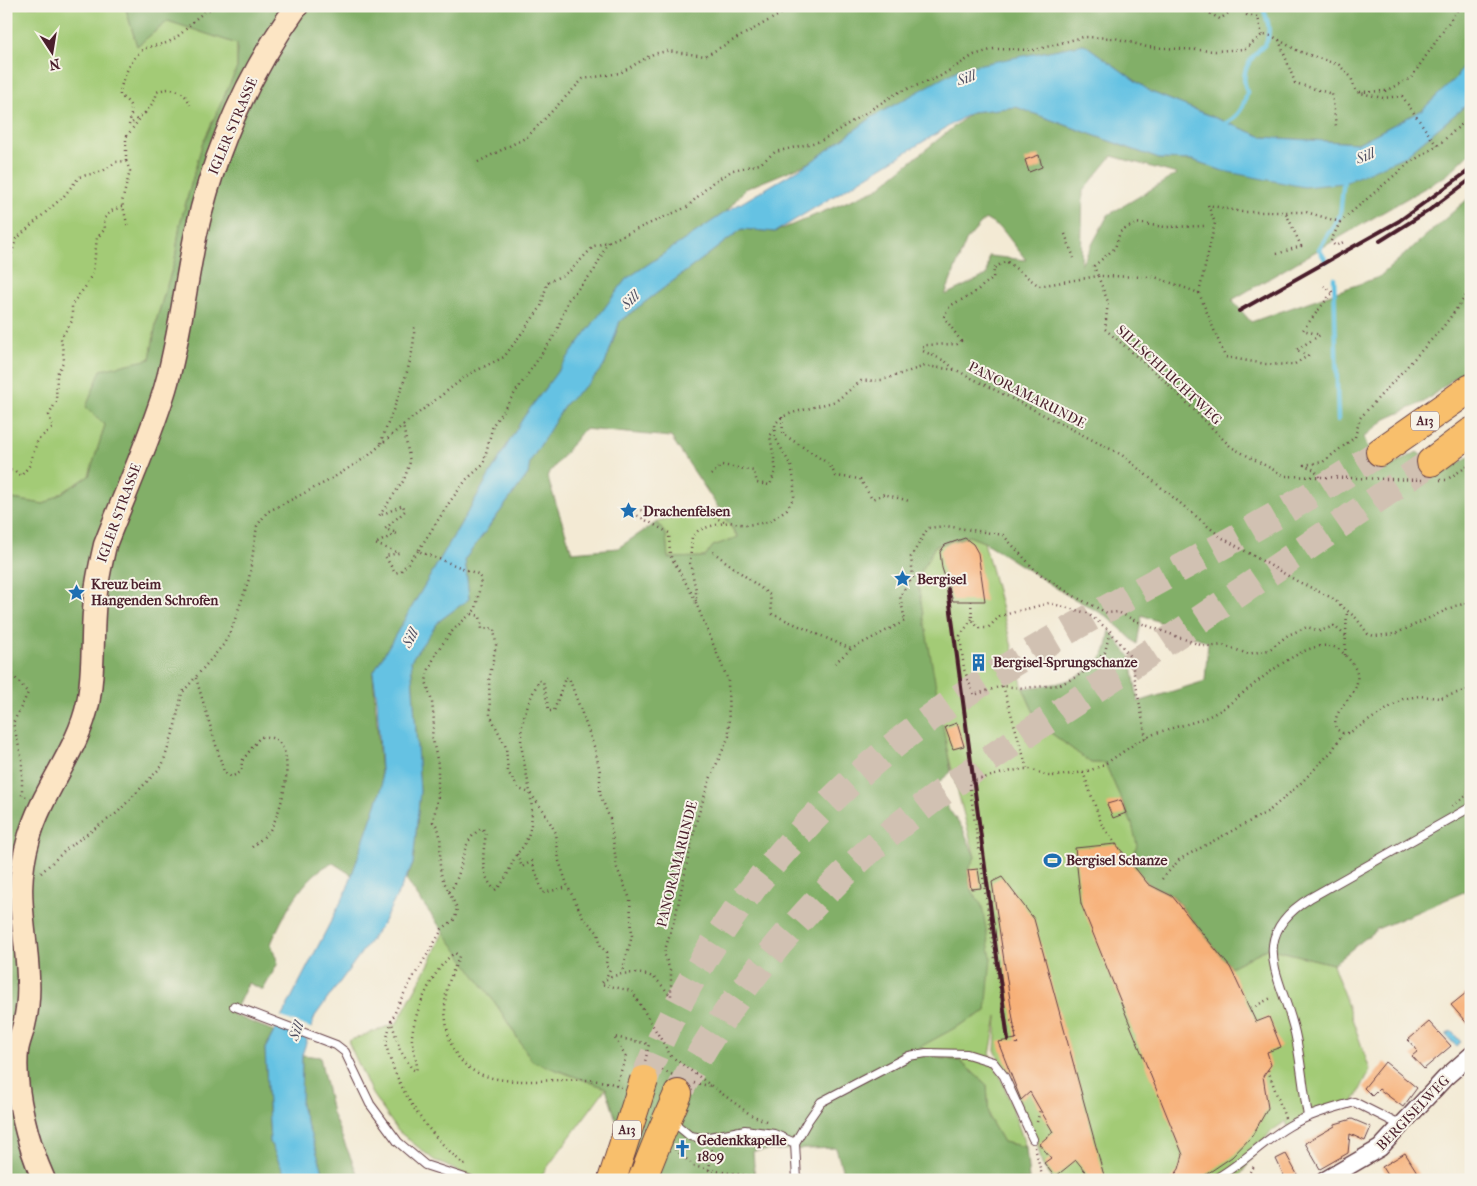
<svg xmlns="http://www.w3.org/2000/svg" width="1477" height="1186" viewBox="0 0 1477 1186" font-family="'IM FELL French Canon',serif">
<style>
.green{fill:#a3cb76;stroke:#767550}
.forest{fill:#82af67;stroke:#666749;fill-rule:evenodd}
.water{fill:#65c2e3;stroke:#587087}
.pier{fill:#f3ead4}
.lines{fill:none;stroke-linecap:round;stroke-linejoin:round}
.stream{stroke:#65c2e3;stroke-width:4.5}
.building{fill:#f7b078}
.highway-tunnel{stroke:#d1c1b2;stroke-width:28;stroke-dasharray:28 14;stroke-linecap:butt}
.lane-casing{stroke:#633d44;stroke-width:10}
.street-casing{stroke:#633d44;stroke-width:19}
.secondary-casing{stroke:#633d44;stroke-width:25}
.highway-casing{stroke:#633d44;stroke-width:30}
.path{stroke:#633d44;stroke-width:2.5;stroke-dasharray:1 4;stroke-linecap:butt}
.lane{stroke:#fff;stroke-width:8}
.street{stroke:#fff;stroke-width:16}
.secondary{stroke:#fce5c4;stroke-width:22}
.highway{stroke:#f8bf6c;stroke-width:28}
.rail{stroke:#4a1f2b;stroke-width:4}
.highway-bridge-casing{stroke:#633d44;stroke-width:30;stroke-linecap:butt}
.highway-bridge{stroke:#f8bf6c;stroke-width:28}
.labels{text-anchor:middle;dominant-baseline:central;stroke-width:4;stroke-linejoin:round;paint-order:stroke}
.shield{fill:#f7f3e8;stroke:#7e5f64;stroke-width:1}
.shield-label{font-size:12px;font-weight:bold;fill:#4a1f2b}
.street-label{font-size:14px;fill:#4a1f2b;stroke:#f7f3e8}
.poi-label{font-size:14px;font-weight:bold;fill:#4a1f2b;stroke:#f7f3e8;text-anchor:start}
.water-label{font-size:15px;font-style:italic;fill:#525062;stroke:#f7f3e8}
</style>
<rect width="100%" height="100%" fill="#f7f3e8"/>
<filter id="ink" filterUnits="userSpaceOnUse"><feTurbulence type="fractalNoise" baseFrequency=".02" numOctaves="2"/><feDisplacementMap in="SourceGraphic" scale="10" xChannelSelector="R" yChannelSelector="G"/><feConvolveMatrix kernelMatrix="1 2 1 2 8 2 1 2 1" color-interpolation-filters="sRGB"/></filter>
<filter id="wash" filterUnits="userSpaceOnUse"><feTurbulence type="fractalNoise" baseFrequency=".0096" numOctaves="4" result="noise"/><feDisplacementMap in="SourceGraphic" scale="20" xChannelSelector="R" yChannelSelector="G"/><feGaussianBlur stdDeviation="1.12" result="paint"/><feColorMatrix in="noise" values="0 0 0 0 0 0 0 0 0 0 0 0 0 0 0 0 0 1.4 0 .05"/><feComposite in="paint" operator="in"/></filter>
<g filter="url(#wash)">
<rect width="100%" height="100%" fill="#f3ead4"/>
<path class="green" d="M6 6H125L137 46 168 21 237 44V68L202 145 180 224 175 259 157 318 150 360 105 425 89 476 44 504 6 498Z
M719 509 738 538 713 546 705 557 668 558 666 535 657 522Z
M969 536 984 542 1023 688 1039 724 1091 763H1105L1132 824 1148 884 1172 896 1230 967 1268 948 1333 964 1370 1070 1354 1102 1288 1127 1286 1121 1270 1132 1237 1180H1053L1042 1164 1037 1142 995 1050 997 1016 990 1055 1002 1080 1026 1147 1003 1142 989 1118 987 1085 960 1061 939 1058 919 1047 986 1011 982 906 971 889 968 870 975 857 941 728 917 579 935 546Z
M444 930 498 1007 532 1061 606 1088 538 1180H476L434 1160 398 1131 372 1094 348 1041 397 1023 430 962Z"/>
<path class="forest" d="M125 6H1471V53L1456 78 1422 110 1358 143 1263 137 1151 92 1084 44 874 116 811 162 745 189 726 212 626 279 523 418 373 673 382 787 352 875 333 863C305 872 281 919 271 944L278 963 263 990 248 983 233 1015 274 1031 265 1049 270 1142 287 1180H6V498L44 504 89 476 105 425 86 407 101 370 150 359 157 318 175 259 180 224 202 145 237 68V44L168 21 137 46Z
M1471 101V152L1447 175 1232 300 1251 322 1379 277 1471 196V365L1424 402 1386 419 1364 437 1367 446 1391 466 1417 452 1444 473 1471 455V889L1377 929 1333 964 1268 948 1230 967 1173 896 1148 884 1130 863 1137 845 1132 824 1105 763H1091L1039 724 1023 688C1054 685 1084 682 1104 654 1108 648 1108 638 1110 631L1131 658 1138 702 1205 681 1208 642 1142 615 1137 644 1108 617 1069 596 984 542 969 536 935 546 917 579 951 772 933 787 963 829 975 857 968 870 971 889 982 906 991 958 986 1011 920 1047 939 1058 960 1061 987 1085 989 1118 1003 1142 1026 1147 1029 1180H845L836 1148 753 1151 755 1180H635L606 1088 532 1061 498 1007 406 880 413 864 420 791 411 660 439 621 469 599 465 559 528 474 530 462 566 403 592 380 605 364 620 321 742 229 775 232 877 189 972 112 1016 107 1159 159 1193 160 1223 171 1405 156ZM1112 156 1177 174 1108 215 1081 265 1083 191ZM985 219 1002 229 1026 260 989 256 987 275 945 295 966 241ZM584 429 671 437 738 537 713 546 705 557 668 558 666 535 657 522 618 548 572 552 547 476Z
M302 1055 320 1057 332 1113 360 1180 325 1178 301 1106Z"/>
<path class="water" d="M1084 44 1151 92 1263 137 1358 143 1422 110 1456 78 1471 53V101L1405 156 1344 183 1304 187 1223 171 1193 160 1159 159 1016 107 972 112 775 232 742 229 620 321 605 364 592 380 566 403 530 462 528 474 465 559 469 599 439 621 411 660 420 791 413 864 383 923 315 1016 302 1055 301 1106 326 1180H287L270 1142 265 1049 346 892 382 787 377 700 373 673 523 418 626 279 726 212 811 162 874 116 961 68Z
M1451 1031 1461 1042 1456 1046 1446 1035Z"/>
<path class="pier" d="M279 1016 313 1029 310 1040 274 1026Z"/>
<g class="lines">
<path class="stream" d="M1222 125C1237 118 1244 109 1247 92 1240 75 1247 62 1259 50 1262 47 1266 44 1267 41 1271 28 1267 18 1262 6
M1326 261 1319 249 1340 215 1344 178
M1334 278 1338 420"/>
</g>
<g id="blocks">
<path class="building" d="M1039 155 1042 167 1029 172 1025 160Z
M965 538 973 544 978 553 985 601H953L942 568 940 552 945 545Z
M957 723 964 746 953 749 945 727Z
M1121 800 1126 813 1113 818 1107 804Z
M1116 844 1148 884 1172 896 1230 967 1256 1022 1269 1017 1281 1047 1267 1052 1271 1065 1263 1076 1268 1108 1252 1136 1232 1157 1198 1180H1171L1179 1169 1183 1155 1081 904 1075 848Z
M978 869 981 888 971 889 968 870Z
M1002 877 1034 919 1103 1172 1107 1180H1097L1088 1175 1076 1160 1055 1177 1044 1163 1051 1158 1039 1144 1053 1132 1030 1092 1021 1100 998 1042 1016 1039 992 882Z
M1471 989V1028L1451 1005Z
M1429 1022 1451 1046 1424 1069 1412 1056 1418 1051 1408 1040Z
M1385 1062 1417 1088 1403 1107 1379 1089 1372 1096 1364 1088Z
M1352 1119 1371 1127 1365 1141 1350 1134 1348 1153 1320 1169 1305 1143 1335 1126V1124Z
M1405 1153 1422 1180H1390L1382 1167Z
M1286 1154 1298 1176 1291 1180H1286L1276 1159Z"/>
</g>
</g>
<g filter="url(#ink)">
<use href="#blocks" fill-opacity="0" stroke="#633d44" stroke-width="1"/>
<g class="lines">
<path class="highway-tunnel" d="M644 1080C701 932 805 807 934 715 1075 615 1236 547 1380 452
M678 1094C725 1004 787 927 861 858 937 789 1035 729 1121 672 1225 603 1328 533 1431 462"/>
<defs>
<path id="lane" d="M234 1006 336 1045 345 1052 370 1104 398 1142 425 1165 471 1180
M1308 1116C1303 1089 1301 1060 1295 1033 1282 976 1245 938 1310 898L1471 807
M672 1121 690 1136 704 1138 745 1130 774 1134 795 1143 797 1180
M795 1143 807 1122 821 1102 909 1056 926 1053 967 1054 993 1062 1004 1076 1033 1139
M1213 1180C1241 1165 1262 1142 1289 1126 1309 1114 1332 1109 1354 1102L1402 1126"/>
<path id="street" d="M1325 1180 1380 1148 1445 1078 1471 1055"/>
<path id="secondary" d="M44 1180C28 1145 13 1089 17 1051 18 1042 22 1034 24 1025 28 1009 29 993 28 977 26 924 13 892 29 838 42 790 78 751 88 703 94 673 92 642 94 612 95 589 100 567 105 545 125 493 149 442 165 389 180 338 185 285 196 233 214 152 248 74 297 6"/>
<path id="highway" d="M1380 452 1471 388
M1431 462 1471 432
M660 1135 678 1094"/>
</defs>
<use href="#lane" class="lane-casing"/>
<use href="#street" class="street-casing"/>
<use href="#secondary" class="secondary-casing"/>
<use href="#highway" class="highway-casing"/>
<path class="path" d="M1197 6 1220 19 1230 12V6
M1241 6 1247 15 1258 17 1262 35
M1279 40 1295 83 1332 94 1336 126
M1360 92 1385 91 1411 78 1460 6
M145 113 129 125C132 111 134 104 120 96 119 84 133 53 146 48 154 45 165 45 172 40 191 29 192 15 218 6
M145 113 155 100 157 92C171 85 186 91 190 105
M126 161V137L141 117
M478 162 527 137 583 79 620 73 653 54 667 51 705 56 795 6
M1340 222 1331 241 1335 246 1346 241
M1065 234 1074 258
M608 242 594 271 568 300 556 333 493 425 483 465 467 479 451 500 418 551 478 574 481 579 476 609 454 629 437 651 429 669 426 681 432 702 434 721 432 736 438 764V796L433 822C446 832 437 859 441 873 442 879 446 886 449 892 467 871 456 844 482 828L486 833C483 855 479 873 495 890 507 881 509 868 516 855 519 851 523 848 525 843 542 810 522 772 521 738 521 717 530 699 539 680L543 681 549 711H554L565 678H569L595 749 600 772V794L610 819 617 868 630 899 632 936 622 972
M1277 254 1301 246 1286 213
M6 273 16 239 64 196 79 177 103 171 116 162 126 161 130 171 122 202 128 228
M1199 293 1225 357 1266 364 1293 365 1308 356 1296 350 1320 335 1303 330 1330 295 1334 293 1324 286
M954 369 945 361 923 351 922 348 926 345 957 344 961 341 944 317C949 301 961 302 971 295 980 289 982 285 993 279L994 268 1006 261 1039 286 1098 276 1094 266 1115 248 1120 232 1136 223 1165 227 1206 226
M782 417 783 434 829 464 836 476 860 479 872 499 884 494 909 501
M381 443C392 408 416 364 414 327
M711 475 722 465 754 471 757 483 770 485 776 470 770 436 774 430
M1319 477 1315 470 1304 465 1323 462 1355 437 1360 418 1443 327 1471 289
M6 478 9 470 15 471 21 476 29 466 38 439 53 428 49 415 56 402 57 374 64 360 61 338 72 321V304L86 286 93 272 97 238 105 229 104 219 111 211 124 206
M1422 480 1285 476 1231 447 1166 382 1105 329 1108 302 1098 276 1155 277 1199 293 1215 223 1208 205 1242 212H1306L1340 222 1409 163 1437 146 1471 116
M1440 480H1446L1471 464
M418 551 401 571 395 573 385 556 399 553 375 544 397 533 385 529 405 511 403 505 379 516 404 480 410 462 403 425 469 374 504 357 541 307 547 283 570 271 594 246 608 242 687 207 712 183 733 170 760 164 775 152 821 141 897 93 939 77 974 55 994 49 1035 50 1083 37 1115 38 1147 47 1215 51 1245 49 1262 35 1272 36 1298 51 1339 65 1351 77 1356 92 1383 98 1402 96 1437 146
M713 552 770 595 772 614 851 649
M696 601 670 555 669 533 631 512 632 509 675 515 696 511 727 522
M971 601 972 619 978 628H988L1000 616 1049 603 1087 613 1110 631 1131 658 1146 738
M472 614 480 616 482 629 494 628 496 645 489 680 490 715 506 747 508 772 519 789 530 793 543 810 556 833 559 861 568 887 583 917 598 933 601 947 607 952 606 966 610 969 606 978
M972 619 960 636 964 669 974 695 1002 686 1023 688 1059 685 1076 677 1091 667 1105 652 1110 631
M1345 655 1347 610
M835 663 851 649 905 621 900 596 913 577 911 557 928 528 946 526 1003 535 1037 572 1072 595 1107 613 1118 612 1140 623 1206 647 1223 645 1248 654 1269 650 1288 635 1307 627 1320 631 1334 626 1347 637
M6 667 28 693 13 723 22 759V796L27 797
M196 678 224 772 231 777 241 772 242 761 260 737C304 732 283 809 270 830 265 837 256 843 250 849
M1003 686 1027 768
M1083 772 1102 825 1130 863
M1452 806 1471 792
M517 854 522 867 532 861 543 893 568 887
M41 873 70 846 117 813 162 766 174 730 182 693 224 644 232 628 249 579 257 526 267 512 328 481 368 456 403 425
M1162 879 1180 859 1269 811 1301 783 1332 751 1343 733
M449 892 457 908 455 919 442 929C424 964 395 998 387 1038 385 1047 390 1058 393 1067 409 1108 434 1139 467 1167
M1251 1008 1273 997
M391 1020 400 1050 412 1069 416 1071C419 1062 412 1050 412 1040 411 1018 435 964 455 953L459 956 458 960C445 987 442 1003 448 1033 466 1113 570 1063 621 1087
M1017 1044 1013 1021 1004 1020 969 782C982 779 1017 768 1028 769 1035 769 1042 775 1049 776 1059 776 1073 774 1083 772 1108 767 1123 749 1145 738 1169 726 1193 726 1219 711 1244 696 1312 626 1341 651 1384 689 1328 702 1336 729L1343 733H1349L1403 699 1419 696 1440 698 1471 689
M662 1070 673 1075
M1268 1070 1285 1118
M694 1083 711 1086
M616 1085 626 1057 614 1037 649 1044 645 1062
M766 1121 751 1115 671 1056 632 991 601 984C610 972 642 970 654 978 661 983 666 991 671 996V973L664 953 676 914 696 822 710 779 729 736 728 680 696 603V590L690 563 692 536 699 530 711 526 729 522 746 525 769 522 787 509 794 497V480L791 466 776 439 775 424 782 417 792 413 836 401 861 381 882 380 925 366 956 370 1122 455 1221 537 1297 581 1332 598 1356 618 1368 634 1374 636 1395 634 1455 606 1471 602
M1037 1122 1040 1110
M1035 1147 1043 1180
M675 1149 694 1166 709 1170 778 1180
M709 1170 712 1147
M1244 1180 1255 1165"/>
<use href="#lane" class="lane"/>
<use href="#street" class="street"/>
<use href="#secondary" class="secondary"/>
<use href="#highway" class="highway"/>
<path class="rail" d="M1380 241 1428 211 1471 179
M1239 311 1399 221 1471 169
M948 589 1008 1040"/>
<defs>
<path id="highway-bridge" d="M612 1180 644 1080
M642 1180 660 1135"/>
</defs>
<use href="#highway-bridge" class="highway-bridge-casing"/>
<use href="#highway-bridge" class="highway-bridge"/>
</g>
</g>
<defs>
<symbol id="sight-bare" viewBox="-9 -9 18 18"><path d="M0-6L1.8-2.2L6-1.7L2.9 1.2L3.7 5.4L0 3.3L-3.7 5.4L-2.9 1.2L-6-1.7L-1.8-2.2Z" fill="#1f6fb2" stroke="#f7f3e8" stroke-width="2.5" paint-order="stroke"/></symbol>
<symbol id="building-bare" viewBox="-9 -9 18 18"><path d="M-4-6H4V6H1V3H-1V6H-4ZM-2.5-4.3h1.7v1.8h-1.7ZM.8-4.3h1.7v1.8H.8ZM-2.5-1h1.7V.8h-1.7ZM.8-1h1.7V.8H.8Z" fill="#1f6fb2" stroke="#f7f3e8" stroke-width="2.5" paint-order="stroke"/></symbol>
<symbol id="stadium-bare" viewBox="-9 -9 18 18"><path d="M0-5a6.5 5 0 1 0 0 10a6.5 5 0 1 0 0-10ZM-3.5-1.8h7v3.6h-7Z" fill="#1f6fb2" stroke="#f7f3e8" stroke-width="2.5" paint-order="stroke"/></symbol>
<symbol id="church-bare" viewBox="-9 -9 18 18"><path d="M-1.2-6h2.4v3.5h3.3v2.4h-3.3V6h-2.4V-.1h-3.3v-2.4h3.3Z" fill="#1f6fb2" stroke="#f7f3e8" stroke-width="2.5" paint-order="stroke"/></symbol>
</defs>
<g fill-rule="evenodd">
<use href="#sight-bare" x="616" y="498" width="25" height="25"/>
<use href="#sight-bare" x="890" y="566" width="25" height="25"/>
<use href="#sight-bare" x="64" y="580" width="25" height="25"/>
<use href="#building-bare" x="966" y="650" width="25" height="25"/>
<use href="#stadium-bare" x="1040" y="848" width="25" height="25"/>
<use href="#church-bare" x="670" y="1136" width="25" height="25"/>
</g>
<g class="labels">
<g class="shield">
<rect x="1411" y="411.5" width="28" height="19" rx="4"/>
<rect x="613" y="1120.5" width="28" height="19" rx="4"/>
</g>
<g class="shield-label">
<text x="1425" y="421">A13</text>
<text x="627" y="1130">A13</text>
</g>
<g class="street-label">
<text transform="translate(233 126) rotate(-67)">IGLER STRASSE</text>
<text transform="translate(1169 375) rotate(43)">SILLSCHLUCHTWEG</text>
<text transform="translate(1027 395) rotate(27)">PANORAMARUNDE</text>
<text transform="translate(119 513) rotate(-70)">IGLER STRASSE</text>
<text transform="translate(677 864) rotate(-76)">PANORAMARUNDE</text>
<text transform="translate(1413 1113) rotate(-46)">BERGISELWEG</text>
</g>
<g class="poi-label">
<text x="643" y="511">Drachenfelsen</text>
<text x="917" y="579">Bergisel</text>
<text x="91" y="584">Kreuz beim<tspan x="91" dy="16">Hangenden Schrofen</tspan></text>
<text x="993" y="662">Bergisel-Sprungschanze</text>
<text x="1066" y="860">Bergisel Schanze</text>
<text x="697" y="1140">Gedenkkapelle<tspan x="697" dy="16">1809</tspan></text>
</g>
<g class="water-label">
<text transform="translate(966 78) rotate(-21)">Sill</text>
<text transform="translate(1365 156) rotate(-23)">Sill</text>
<text transform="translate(630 300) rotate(-44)">Sill</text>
<text transform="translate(410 638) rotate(-63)">Sill</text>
<text transform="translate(296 1031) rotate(-71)">Sill</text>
</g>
</g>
<rect width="1477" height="1186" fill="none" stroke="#f7f3e8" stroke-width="25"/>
<g transform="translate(52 52) rotate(168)" stroke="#f7f3e8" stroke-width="4" paint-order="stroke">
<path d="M0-4L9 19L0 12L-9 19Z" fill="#4a1f2b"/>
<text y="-8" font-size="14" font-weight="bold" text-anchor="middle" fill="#4a1f2b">N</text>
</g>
</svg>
